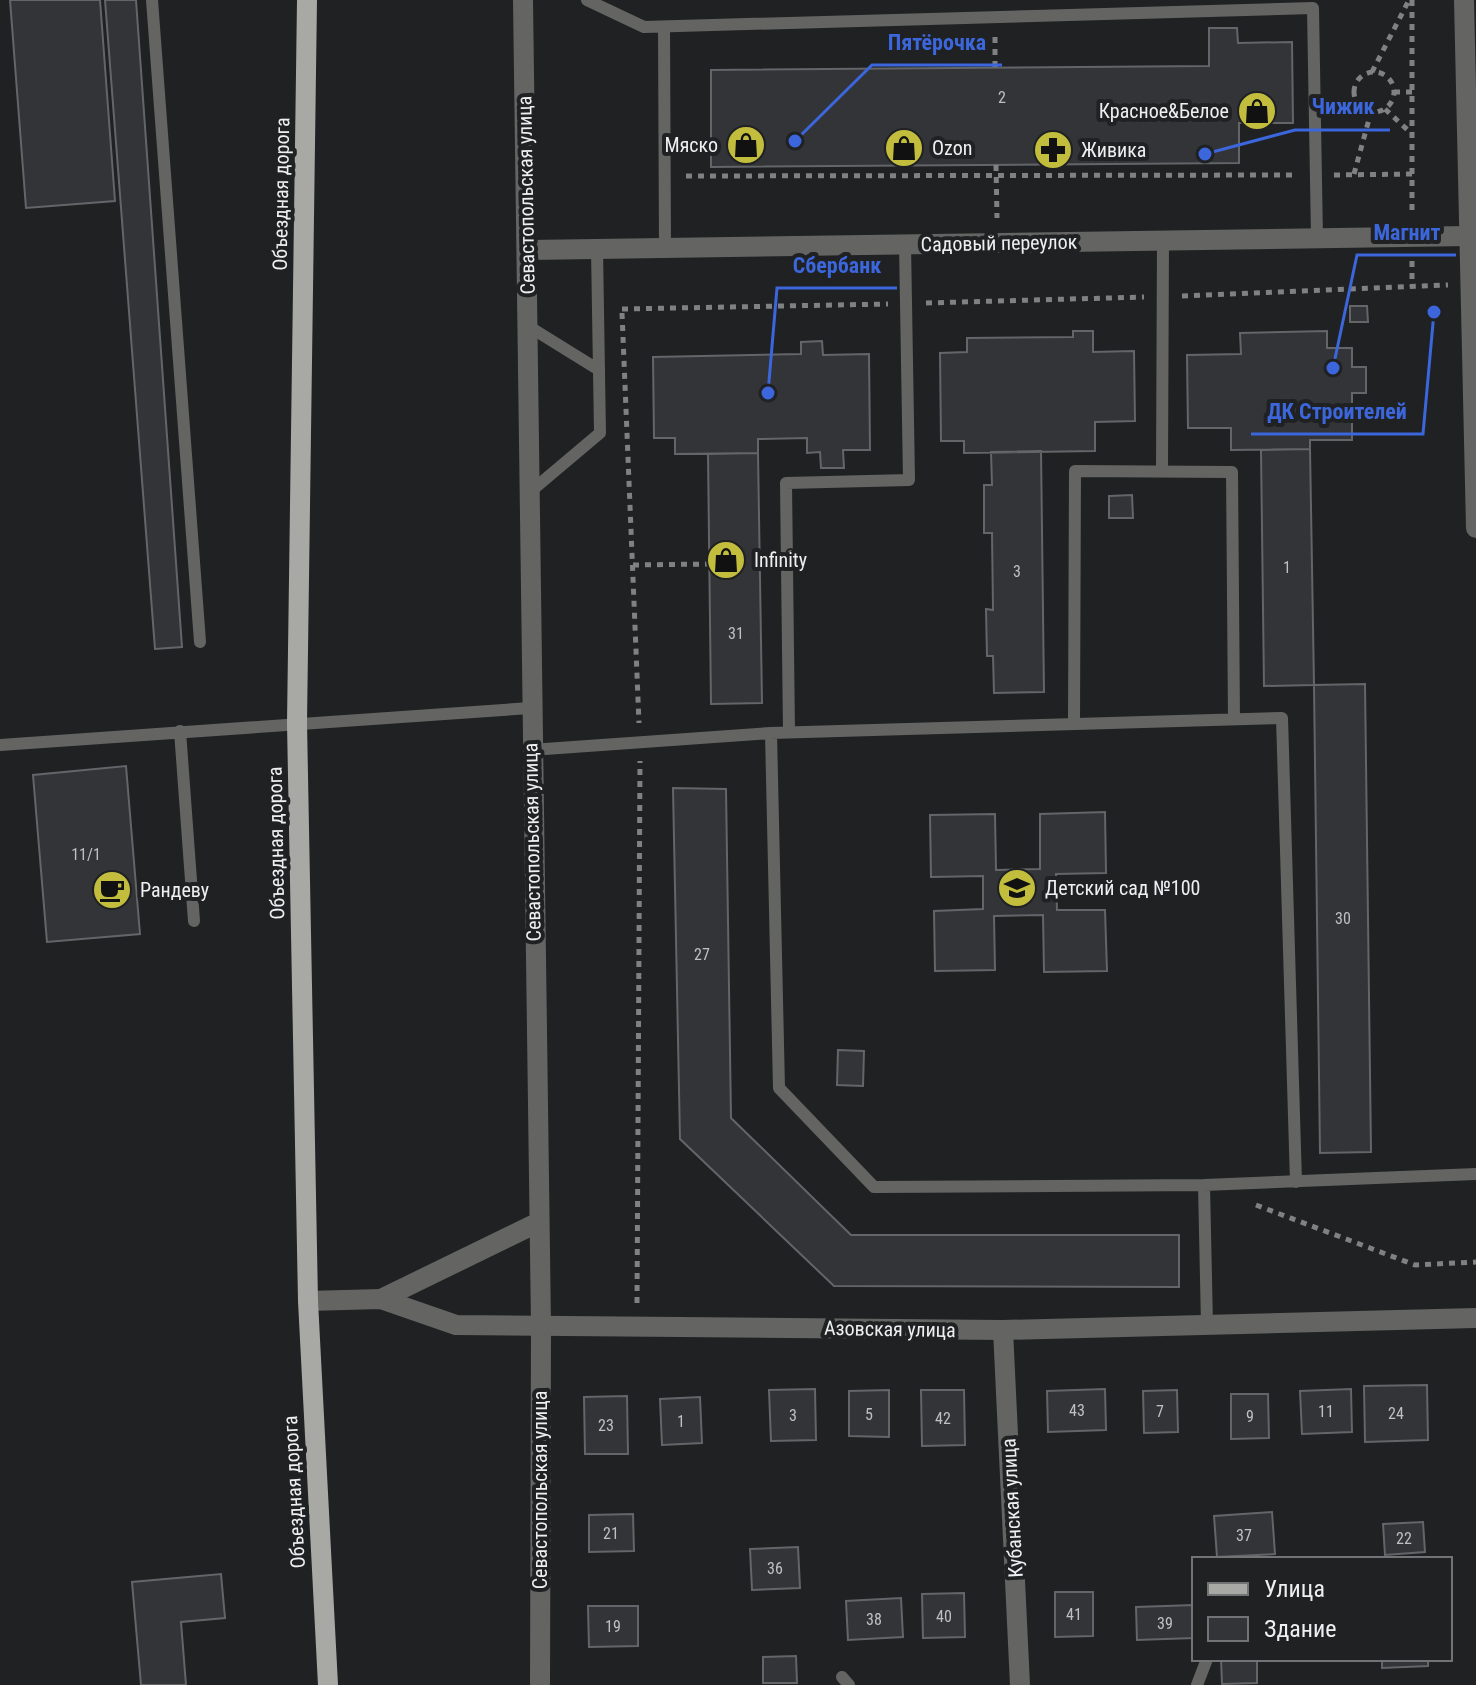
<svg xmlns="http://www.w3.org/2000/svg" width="1476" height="1685" viewBox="0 0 1476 1685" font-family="'Roboto Condensed',sans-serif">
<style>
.building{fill:#323437;stroke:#636568;stroke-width:2}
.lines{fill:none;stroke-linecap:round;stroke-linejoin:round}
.path{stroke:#808183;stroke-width:5;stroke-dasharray:6 6;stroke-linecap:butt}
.service{stroke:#646462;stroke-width:12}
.minor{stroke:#646462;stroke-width:20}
.tertiary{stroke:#646462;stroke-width:20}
.primary{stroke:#a8a8a5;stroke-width:20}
.labels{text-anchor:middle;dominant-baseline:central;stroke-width:8;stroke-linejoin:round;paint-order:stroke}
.number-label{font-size:16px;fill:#bfc0c2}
.poi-label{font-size:20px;fill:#eeeff1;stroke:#1f2123;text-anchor:start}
.street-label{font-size:20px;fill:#eeeff1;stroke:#1f2123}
.leader{fill:none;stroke:#3c66dc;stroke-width:3}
.callout-dot{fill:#3c66dc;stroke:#1f2123;stroke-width:3}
.callout-label{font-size:22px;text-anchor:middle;font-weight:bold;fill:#3c66dc;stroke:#1f2123;stroke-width:8;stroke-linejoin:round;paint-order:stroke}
</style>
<rect width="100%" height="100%" fill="#1f2123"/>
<path class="building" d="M10 0H100L115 201 26 208Z
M105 0H136L182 647 155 649Z
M1209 28H1237L1238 43 1292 42 1293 123H1239V163L711 167V70L1209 66Z
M1350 306H1367L1368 322H1350Z
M1073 331H1093V352L1134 351 1135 421 1095 422V451L964 453V441H941L940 353 967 352V338L1073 337Z
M1327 331V348H1352V367H1366V393H1352V440H1310V449L1231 450V428H1188L1187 355 1241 354 1240 333Z
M822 341 823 355 869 354 870 450H843L844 468H821L820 452 807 453V438L758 439V453L675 454V438H654L653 357 801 354V342Z
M1310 449 1314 685 1264 686 1261 450Z
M1041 451 1044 692 994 693 993 656H987L986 609 993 610 992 533H984V485H992L991 452Z
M758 453 762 703 711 704 708 454Z
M1132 495 1133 518H1109V496Z
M1365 684 1371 1152 1320 1153 1314 685Z
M126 766 140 934 47 942 33 775Z
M673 788 726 789 731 1118 851 1235H1179V1287L834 1286 680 1139Z
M1105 812 1106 873 1056 874 1057 910H1105L1107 971 1044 972 1043 915 994 916 995 970 935 971 934 911 983 909V876L931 877 930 815 995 814 996 870 1040 869V814Z
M838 1050 864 1051 863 1086 837 1085Z
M1427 1385 1428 1440 1365 1442 1364 1386Z
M815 1389 816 1440 771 1441 769 1390Z
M1105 1389 1106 1430 1048 1432 1047 1391Z
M1351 1389 1352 1432 1302 1434 1300 1391Z
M889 1390V1437L849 1436V1391Z
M921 1390H964L965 1445 922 1446Z
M1177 1390 1178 1432 1144 1433 1143 1391Z
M1231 1394H1268L1269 1438 1231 1439Z
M627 1396 628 1454H585L584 1397Z
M700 1397 702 1443 662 1445 660 1399Z
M1272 1512 1275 1554 1217 1557 1214 1516Z
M633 1514 634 1551 589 1552V1515Z
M1423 1522 1425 1552 1385 1555 1383 1524Z
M798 1547 800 1588 752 1590 750 1549Z
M221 1574 225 1618 181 1622 186 1685H141L132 1582Z
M1055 1592H1093V1636L1055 1637Z
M964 1593 965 1637 923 1638 922 1594Z
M901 1598 903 1637 848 1640 846 1601Z
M1194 1605V1638L1137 1640 1136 1607Z
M588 1606H638V1646L589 1647Z
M796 1656 797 1683H763V1657Z
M1221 1659H1257V1683L1222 1684Z
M1382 1659H1428V1666L1382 1668Z"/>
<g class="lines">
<path class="path" d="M1412 0V215
M995 37V68
M1372 72 1409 0
M1354 92a20 20 0 1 1 40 0a20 20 0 1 1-40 0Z
M1394 92H1412
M1385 109 1412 134
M996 165 997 218
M1354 174 1371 112
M1334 175 1412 174
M686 176 1296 175
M1412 261V287
M1182 296 1448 285
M926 303 1144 297
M622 309 888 304
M622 313 639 723
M633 565 709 564
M1256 1205 1415 1265 1476 1262
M637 1303 640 761"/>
<path class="service" d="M152 0 200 642
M587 0 644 27 1313 8 1317 238
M664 27 665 248
M528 326 599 370
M1162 471 1163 241
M530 492 600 433 597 249
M1074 722 1075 471 1232 472 1234 719
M180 731 194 921
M789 732 786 483 909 480 905 244
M771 733 1282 718 1296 1182
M0 745 530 708
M531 750 771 733 779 1088 874 1187 1204 1185 1476 1174
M1204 1185 1207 1325
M842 1677 849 1685
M1197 1685 1207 1659"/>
<path class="minor" d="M523 0 541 1326 540 1685
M528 250 1469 236
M381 1299 539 1222
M1003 1330 1020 1685"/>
<path class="tertiary" d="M1464 0 1476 528
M308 1301 381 1299 456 1325 1003 1330 1476 1318"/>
<path class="primary" d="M307 0 297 723 308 1301 328 1685"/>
</g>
<defs>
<symbol id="shop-disc" viewBox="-11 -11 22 22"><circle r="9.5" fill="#c3bd3e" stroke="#1f2123"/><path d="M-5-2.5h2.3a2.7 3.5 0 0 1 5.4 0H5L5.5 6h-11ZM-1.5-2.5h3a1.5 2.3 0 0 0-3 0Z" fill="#111"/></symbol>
<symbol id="pharmacy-disc" viewBox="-11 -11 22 22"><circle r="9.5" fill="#c3bd3e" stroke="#1f2123"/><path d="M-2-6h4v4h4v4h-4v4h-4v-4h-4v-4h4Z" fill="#111"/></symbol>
<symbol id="school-disc" viewBox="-11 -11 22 22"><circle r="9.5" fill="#c3bd3e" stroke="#1f2123"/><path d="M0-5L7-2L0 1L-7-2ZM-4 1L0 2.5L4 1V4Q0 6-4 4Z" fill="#111"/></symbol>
<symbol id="cafe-disc" viewBox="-11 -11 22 22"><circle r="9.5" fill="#c3bd3e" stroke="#1f2123"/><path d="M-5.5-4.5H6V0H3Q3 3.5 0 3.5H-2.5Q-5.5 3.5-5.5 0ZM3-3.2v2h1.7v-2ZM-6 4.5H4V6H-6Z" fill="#111"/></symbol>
</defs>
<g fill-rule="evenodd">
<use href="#shop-disc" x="1235" y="89" width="44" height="44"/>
<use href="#shop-disc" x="724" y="123" width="44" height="44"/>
<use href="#shop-disc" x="882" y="126" width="44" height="44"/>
<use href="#pharmacy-disc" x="1031" y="128" width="44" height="44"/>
<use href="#shop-disc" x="704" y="538" width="44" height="44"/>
<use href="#school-disc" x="995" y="866" width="44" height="44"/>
<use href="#cafe-disc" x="90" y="868" width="44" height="44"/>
</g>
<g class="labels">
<g class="number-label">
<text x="1002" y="97">2</text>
<text x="1287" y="567">1</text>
<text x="1017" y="571">3</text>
<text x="736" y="633">31</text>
<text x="86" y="854">11/1</text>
<text x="1343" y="918">30</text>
<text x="702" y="954">27</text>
<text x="1077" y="1410">43</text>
<text x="1160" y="1411">7</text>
<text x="1326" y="1411">11</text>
<text x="1396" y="1413">24</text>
<text x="869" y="1414">5</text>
<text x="793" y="1415">3</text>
<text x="1250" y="1416">9</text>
<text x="943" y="1418">42</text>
<text x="681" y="1421">1</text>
<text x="606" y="1425">23</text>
<text x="611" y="1533">21</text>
<text x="1244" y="1535">37</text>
<text x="1404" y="1538">22</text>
<text x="775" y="1568">36</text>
<text x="1074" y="1614">41</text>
<text x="944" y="1616">40</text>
<text x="874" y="1619">38</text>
<text x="1165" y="1623">39</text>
<text x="613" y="1626">19</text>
</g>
<g class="poi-label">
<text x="1229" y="111" text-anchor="end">Красное&amp;Белое</text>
<text x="718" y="145" text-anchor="end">Мяско</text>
<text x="932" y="148">Ozon</text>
<text x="1081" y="150">Живика</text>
<text x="754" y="560">Infinity</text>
<text x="1045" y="888">Детский сад №100</text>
<text x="140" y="890">Рандеву</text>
</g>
<g class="street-label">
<text transform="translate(281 194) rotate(-89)">Объездная дорога</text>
<text transform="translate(526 195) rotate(-91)">Севастопольская улица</text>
<text transform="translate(999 243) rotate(-1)">Садовый переулок</text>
<text transform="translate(532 842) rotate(-91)">Севастопольская улица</text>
<text transform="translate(276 843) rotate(-91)">Объездная дорога</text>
<text transform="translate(890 1329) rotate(1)">Азовская улица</text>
<text transform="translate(540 1490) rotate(-90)">Севастопольская улица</text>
<text transform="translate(294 1492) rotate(-93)">Объездная дорога</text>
<text transform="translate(1012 1508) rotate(-93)">Кубанская улица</text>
</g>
</g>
<path class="leader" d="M795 141L872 65H1002M1205 154L1295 130H1390M1333 368L1357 255H1456M768 393L777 288H897M1434 312L1423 434H1251"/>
<g class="callout-dot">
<circle cx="795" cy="141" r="8"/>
<circle cx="1205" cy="154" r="8"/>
<circle cx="1333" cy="368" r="8"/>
<circle cx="768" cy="393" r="8"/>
<circle cx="1434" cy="312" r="8"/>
</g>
<g class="callout-label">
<text x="937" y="50">Пятёрочка</text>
<text x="1343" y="114">Чижик</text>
<text x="1407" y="240">Магнит</text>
<text x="837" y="273">Сбербанк</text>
<text x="1337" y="419">ДК Строителей</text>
</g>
<rect x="1192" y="1557" width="260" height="104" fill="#1f2123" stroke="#727375" stroke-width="2"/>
<rect x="1208" y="1583" width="40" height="12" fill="#a8a8a5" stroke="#727375" stroke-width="2"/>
<text x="1264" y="1597" font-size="24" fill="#eeeff1">Улица</text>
<rect x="1208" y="1617" width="40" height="24" fill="#323437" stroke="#727375" stroke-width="2"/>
<text x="1264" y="1637" font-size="24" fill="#eeeff1">Здание</text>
</svg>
